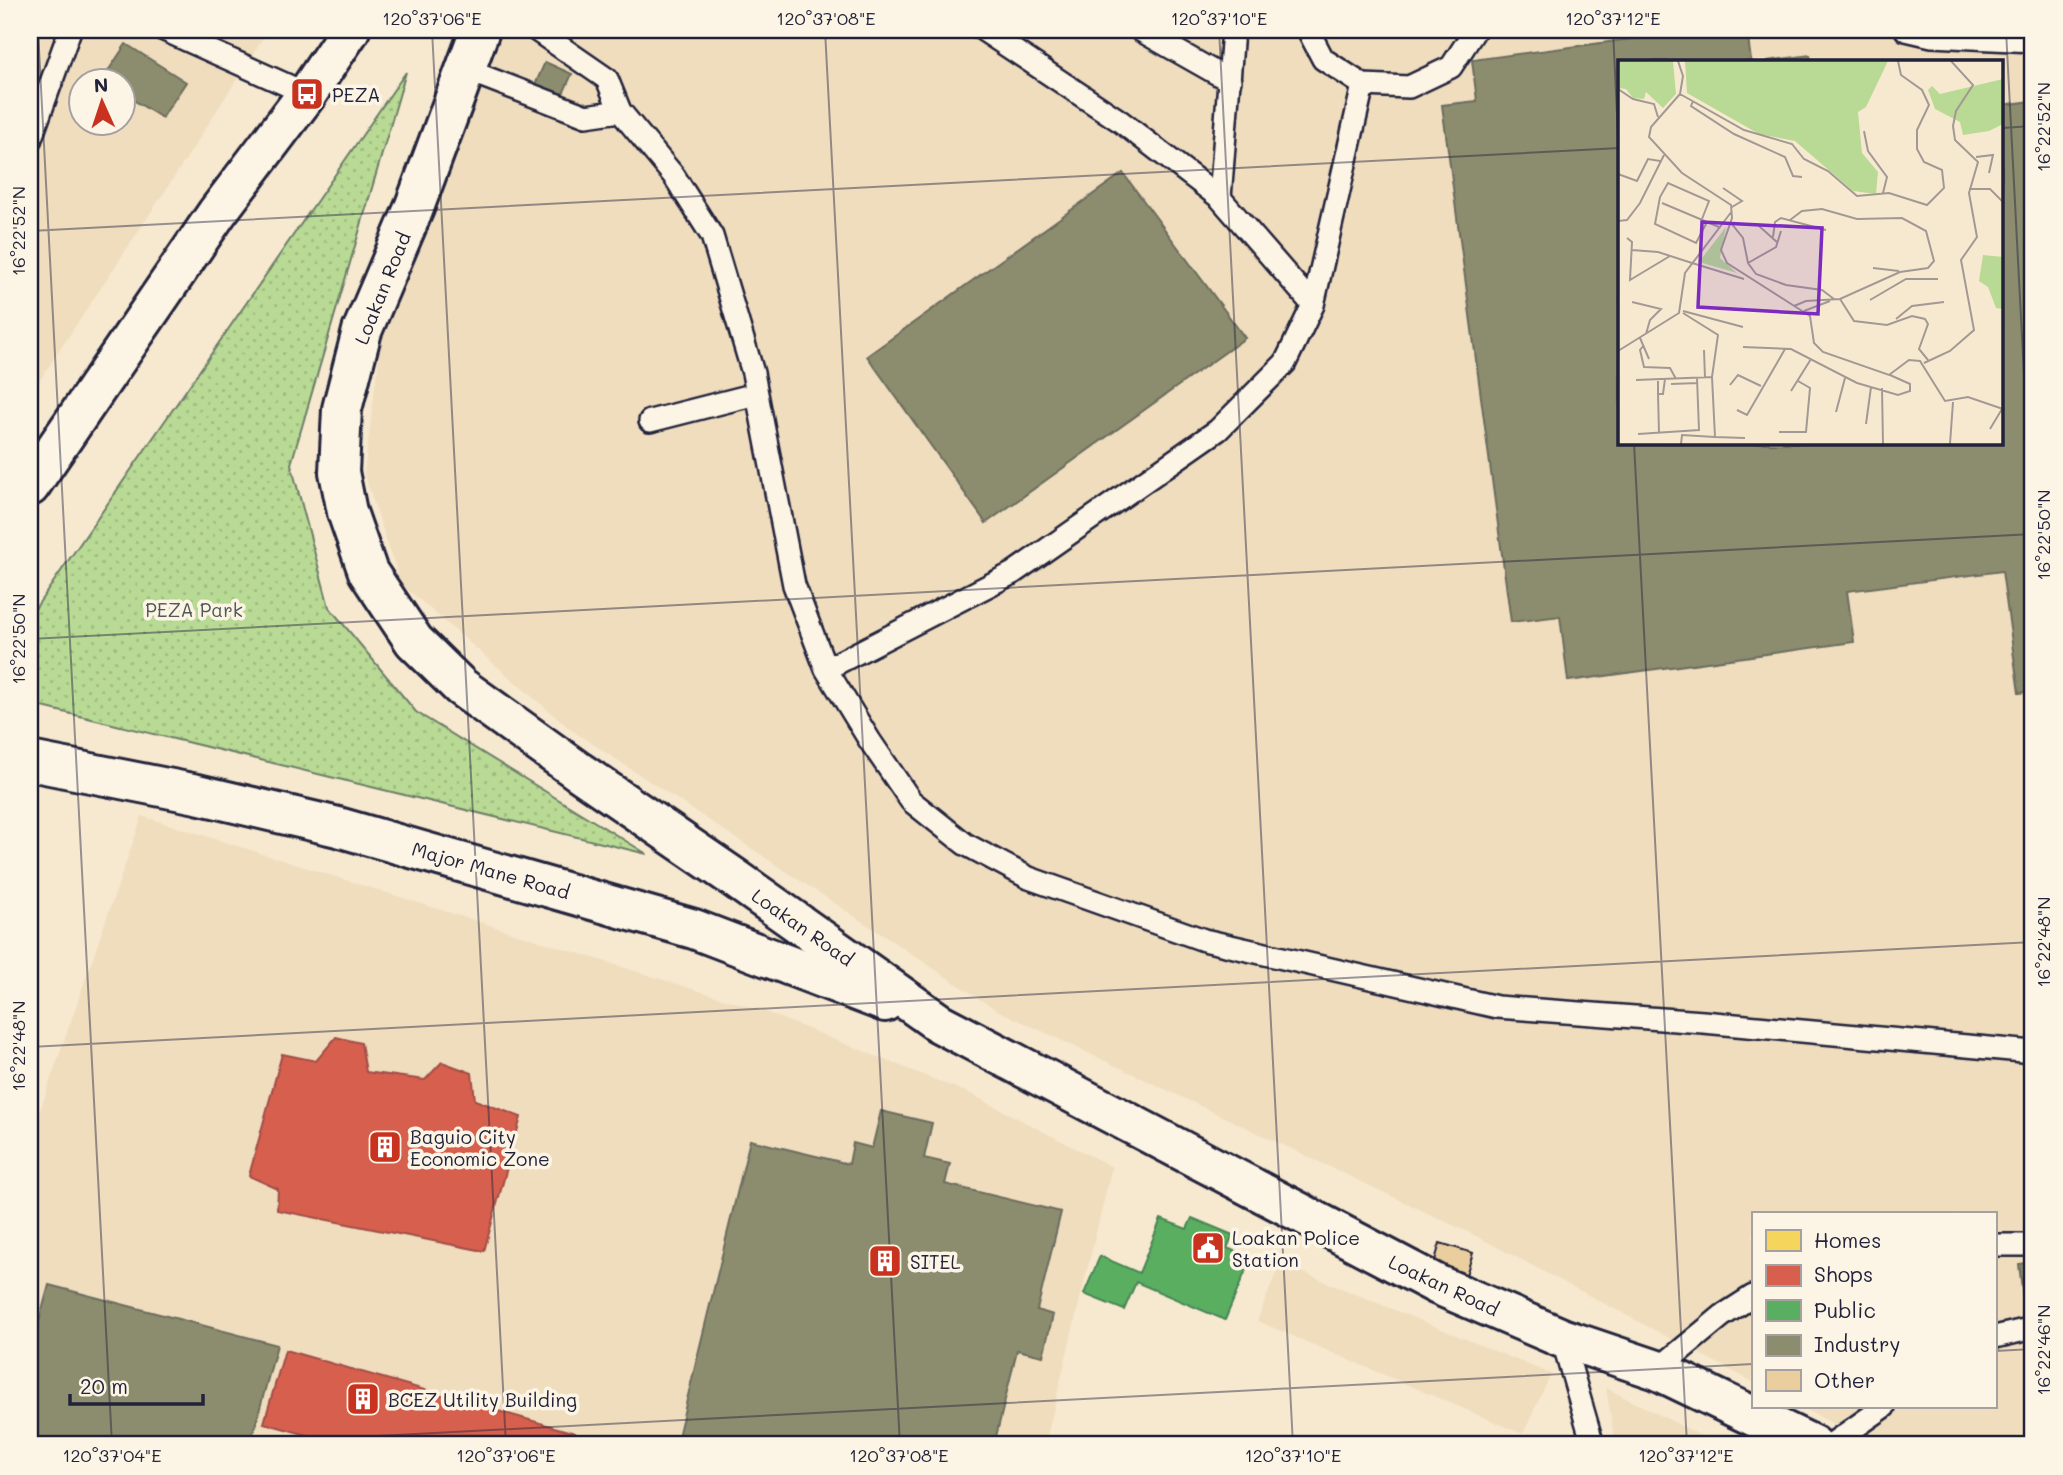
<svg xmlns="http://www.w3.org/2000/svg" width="2063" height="1475" viewBox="0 0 2063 1475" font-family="Mali,sans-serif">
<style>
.built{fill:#efddbe;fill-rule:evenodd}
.grass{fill:url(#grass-dots);stroke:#6d7e68;stroke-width:2}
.homes{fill:#f6d55c;stroke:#b69f52;stroke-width:2}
.shops{fill:#d6604d;stroke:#a04d48;stroke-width:2}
.public{fill:#5aae61;stroke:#498456;stroke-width:2}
.industry{fill:#8c8c6e;stroke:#6c6c5f;stroke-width:2}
.building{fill:#eace9e;stroke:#22223b;stroke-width:2}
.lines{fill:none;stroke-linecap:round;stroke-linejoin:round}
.service-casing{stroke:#22223b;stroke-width:26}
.secondary-casing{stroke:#22223b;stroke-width:44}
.primary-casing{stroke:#22223b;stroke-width:44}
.service{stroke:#fcf5e5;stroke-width:21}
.secondary{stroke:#fcf5e5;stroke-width:38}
.primary{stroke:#fcf5e5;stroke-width:38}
.ticks{fill:none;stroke:#22223b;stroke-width:2;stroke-opacity:0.45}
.labels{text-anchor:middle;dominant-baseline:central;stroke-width:7;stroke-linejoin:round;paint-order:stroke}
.poi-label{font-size:19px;fill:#22223b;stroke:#fcf5e5;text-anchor:start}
.street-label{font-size:19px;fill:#22223b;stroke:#fcf5e5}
.park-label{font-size:19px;fill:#4f5956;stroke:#fcf5e5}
.inset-road{fill:none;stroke:#a29994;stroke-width:2}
.view{fill:#7b2cbf;fill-opacity:0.15;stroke:#7b2cbf;stroke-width:3.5}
.inset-edge{fill:none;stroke:#22223b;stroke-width:3.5}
.neatline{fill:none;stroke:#22223b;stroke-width:2.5}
.ticks-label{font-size:18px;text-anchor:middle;fill:#22223b}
</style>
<defs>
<pattern id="grass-dots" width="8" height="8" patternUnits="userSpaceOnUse" patternTransform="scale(1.75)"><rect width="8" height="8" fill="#b8da94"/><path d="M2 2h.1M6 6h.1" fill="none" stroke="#9ebb80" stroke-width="1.8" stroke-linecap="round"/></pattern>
</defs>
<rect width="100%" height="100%" fill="#f7e9d0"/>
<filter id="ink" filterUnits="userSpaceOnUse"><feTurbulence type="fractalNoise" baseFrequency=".0143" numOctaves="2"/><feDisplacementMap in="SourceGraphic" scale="14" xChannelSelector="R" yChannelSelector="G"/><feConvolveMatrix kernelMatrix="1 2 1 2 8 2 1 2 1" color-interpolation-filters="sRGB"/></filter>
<g filter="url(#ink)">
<path class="built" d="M30 30H268L181 167 30 395ZM80 80H122V122H80Z
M503 30H2033V1445H1874L1801 1407H1995V1214H1753V1382L1476 1236 995 1009 570 729 401 584 364 474 381 340ZM1620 61H2002V443H1620Z
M142 816 763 1011 971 1094 1112 1167 1045 1445H30V1139Z
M1280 1263 1551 1374 1523 1434 1257 1321Z
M1606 1388 1720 1445H1615Z"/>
<path class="grass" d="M406 72 291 464 329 607 416 712 647 854 30 704V616Z"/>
<path class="homes" d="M581 1436 616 1445H579Z"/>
<path class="shops" d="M336 1037 361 1043 366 1072 425 1080 442 1062 472 1073 475 1100 521 1117 484 1251 277 1210 278 1189 249 1176 282 1054 316 1061Z
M285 1350 575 1433 571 1445H343L264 1423Z"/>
<path class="public" d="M1192 1218 1233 1235 1227 1248 1251 1258 1225 1320 1136 1282 1124 1310 1084 1294 1100 1256 1139 1273 1161 1219 1187 1229Z"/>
<path class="industry" d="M1699 30H1747L1751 61H1620V443H2002V105L2033 101V691L2019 693 2002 571 1847 591 1854 642 1568 681 1560 616 1511 622 1442 105 1477 101 1472 60Z
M126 44 186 82 162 118 122 93V80H102Z
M1810 55 1811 61H1767Z
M545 62 572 74 562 96 535 85Z
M1123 173 1245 338 986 523 867 356Z
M881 1111 932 1123 924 1158 950 1164 945 1184 1061 1212 1037 1310 1053 1315 1043 1356 1017 1350 994 1445H676L750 1140 849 1164 853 1143 872 1148Z
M2033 1262V1297L2023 1298 2019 1264Z
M49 1285 277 1345 250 1445H30V1354Z"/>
<path class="building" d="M1440 1243 1473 1253 1466 1275 1434 1264Z"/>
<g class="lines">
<defs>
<path id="service" d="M164 30 307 94
M536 30 607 79 620 111 674 176 712 236 753 373 794 585 826 669 870 741 911 801 965 844 1029 878 1204 940 1497 1007 1703 1022 2033 1052
M983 30 1120 121 1220 198 1313 305
M1140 30 1230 81
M1308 30 1323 59 1363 85 1409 87 1451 67 1475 30
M1906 30 1932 36 2033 41
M464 69 586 116 620 111
M30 141 70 30
M1220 198 1233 30
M650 421 756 394
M826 669 1013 573 1218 430 1285 363 1313 305 1363 85
M1995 1245H2033
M1995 1337 2033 1328
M1562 1338 1593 1445
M1657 1370 1722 1316 1753 1296
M1830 1445 1884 1407"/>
<path id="secondary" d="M480 30 414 208 362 331 342 409 339 472 347 512 368 572 414 641 461 687 578 771 733 877 939 1023 1438 1285 1562 1338 1657 1370 1813 1445
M30 761 197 794 338 827 694 929 885 1002"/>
<path id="primary" d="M30 486 217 213 307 94 350 30"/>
</defs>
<use href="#service" class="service-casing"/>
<use href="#secondary" class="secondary-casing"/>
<use href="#primary" class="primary-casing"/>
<use href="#service" class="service"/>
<use href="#secondary" class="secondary"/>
<use href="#primary" class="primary"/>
</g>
</g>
<path class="ticks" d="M38 30 112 1445M432 30 506 1445M825 30 900 1445M1219 30 1293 1445M1613 30 1620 177M2006 30 2033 548M2002 128 2033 126M30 231 1620 148M1634 443 1687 1445M30 639 2033 534M30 1047 2033 942M1995 1351 2033 1349M205 1445 1753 1364"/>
<defs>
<symbol id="bus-square" viewBox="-11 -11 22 22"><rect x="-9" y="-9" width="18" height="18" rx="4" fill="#c8321e" stroke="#fcf5e5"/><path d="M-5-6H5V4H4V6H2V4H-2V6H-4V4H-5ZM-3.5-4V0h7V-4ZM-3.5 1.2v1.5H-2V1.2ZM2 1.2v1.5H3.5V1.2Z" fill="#fff"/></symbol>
<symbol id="building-square" viewBox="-11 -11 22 22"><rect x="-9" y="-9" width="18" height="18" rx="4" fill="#c8321e" stroke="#fcf5e5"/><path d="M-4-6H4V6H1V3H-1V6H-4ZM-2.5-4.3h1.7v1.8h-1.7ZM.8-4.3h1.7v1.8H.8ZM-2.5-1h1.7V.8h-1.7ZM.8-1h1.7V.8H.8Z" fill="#fff"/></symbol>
<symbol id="civic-square" viewBox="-11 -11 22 22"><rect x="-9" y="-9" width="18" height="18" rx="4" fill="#c8321e" stroke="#fcf5e5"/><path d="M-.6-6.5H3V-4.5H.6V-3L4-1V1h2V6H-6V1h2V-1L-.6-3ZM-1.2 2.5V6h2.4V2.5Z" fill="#fff"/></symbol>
</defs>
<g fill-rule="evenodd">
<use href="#bus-square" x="288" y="75" width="38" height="38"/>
<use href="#building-square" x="366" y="1128" width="38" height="38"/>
<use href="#civic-square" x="1189" y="1229" width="38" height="38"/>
<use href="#building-square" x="866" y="1242" width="38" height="38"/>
<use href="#building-square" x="344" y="1380" width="38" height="38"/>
</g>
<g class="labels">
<g class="poi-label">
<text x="332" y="94">PEZA</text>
<text x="410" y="1136">Baguio City<tspan x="410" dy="22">Economic Zone</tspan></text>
<text x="1232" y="1237">Loakan Police<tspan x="1232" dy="22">Station</tspan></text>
<text x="910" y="1261">SITEL</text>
<text x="388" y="1399">BCEZ Utility Building</text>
</g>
<g class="street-label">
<text transform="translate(382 288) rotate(-68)">Loakan Road</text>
<text transform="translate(491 870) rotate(16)">Major Mane Road</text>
<text transform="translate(803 927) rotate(35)">Loakan Road</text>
<text transform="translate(1444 1285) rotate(25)">Loakan Road</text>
</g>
<g class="park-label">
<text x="194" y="609">PEZA Park</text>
</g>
</g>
<g transform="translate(1618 60)">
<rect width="385" height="385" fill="#f7e9d0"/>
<path d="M108 167 102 198 119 213 81 202Z" fill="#b8da94"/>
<path d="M0 1H55L58 34 28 32 26 39 15 38 8 29 0 28ZM67 1H270L248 47 240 52 244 93 260 112 258 134 235 131 177 81 141 74 69 33ZM385 19V64L371 71 345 75 342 62 317 49 310 30 314 26 322 34ZM365 195 385 197V249L378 248 370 227 361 221Z" fill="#b8da94"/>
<path d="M42 19 58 34 45 48 28 32Z" fill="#b8da94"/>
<path class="inset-road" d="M60 1 65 16 62 34 33 67 31 77 64 113 113 145 114 158 103 190 109 203 192 256 196 283 205 292 271 315 291 300 302 301 327 341 350 337 385 349M0 29 15 39 36 44 40 57M62 34 126 70 174 84 186 99 210 111 239 136 271 133 309 145 326 128 324 110 306 102 299 89V70L311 45 304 30 283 15 280 1M75 41 73 46 116 74 167 97 175 116 184 117M246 71 250 91 269 117 265 133M358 97 375 95 371 113M0 114 19 121 30 99 42 101M105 128 124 141 114 147M351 129H372L385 142M44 143 101 167M84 159 91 141 50 123 42 137 37 164 78 183 89 162M172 160 184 151 204 149 239 159 284 158 308 171 316 201 310 208 282 212 222 239 188 241 176 246M0 161 9 160 22 143 46 95M113 163 125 178 130 203 138 214 168 225 204 230 216 239M141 166 160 183M155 177 157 162 163 158 208 170M9 178 14 182 12 220 52 196M14 190 40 192 74 203M74 203 126 219M130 203 158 187 163 171M255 208 281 211M222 239 236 261 269 265 294 256 307 259 310 264 301 289 310 300M252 240 288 219H320M14 242 43 249 32 260 28 274M65 251 125 267M186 251 212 241M278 259 294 246 326 242M22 278 31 299M26 285 22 290 26 307 52 308 58 319M125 287 173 289 239 323 280 335 292 331V324L272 315M86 290 87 318M0 291 61 253 67 213 114 151M306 303 332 291 356 270 343 200 359 177 351 133 360 102 337 80 335 66 338 51 355 25 333 1M94 317 97 377 127 378M40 319V334H45L47 319M18 320 94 317 100 275 65 253M53 324 80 323M112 325 120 315 143 326M264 328 265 384M173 331 193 299M40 334 41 373M119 350 129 355 167 289M218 352 227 318M248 364 253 327M372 369 384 349M161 372H188L192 328 180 321M20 374 81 370 79 318M63 384 64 375 97 377M332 384 335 342"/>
<path class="view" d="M84 162 204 168 200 254 80 247Z"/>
<rect width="385" height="385" class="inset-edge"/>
</g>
<rect width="2063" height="1475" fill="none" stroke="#fcf5e5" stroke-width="77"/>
<rect x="1752" y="1212" width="245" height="196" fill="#fcf5e5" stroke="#a5a1a1" stroke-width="2"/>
<rect x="1766" y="1230" width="35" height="21" fill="#f6d55c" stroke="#a5a1a1" stroke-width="2"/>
<text x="1814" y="1248" font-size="21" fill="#22223b">Homes</text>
<rect x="1766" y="1265" width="35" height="21" fill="#d6604d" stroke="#a5a1a1" stroke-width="2"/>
<text x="1814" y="1282" font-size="21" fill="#22223b">Shops</text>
<rect x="1766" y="1300" width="35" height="21" fill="#5aae61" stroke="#a5a1a1" stroke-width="2"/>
<text x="1814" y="1318" font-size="21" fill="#22223b">Public</text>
<rect x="1766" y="1335" width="35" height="21" fill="#8c8c6e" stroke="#a5a1a1" stroke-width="2"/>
<text x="1814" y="1352" font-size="21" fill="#22223b">Industry</text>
<rect x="1766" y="1370" width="35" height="21" fill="#eace9e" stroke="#a5a1a1" stroke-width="2"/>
<text x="1814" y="1388" font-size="21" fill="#22223b">Other</text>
<g transform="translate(102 102) rotate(357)"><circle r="33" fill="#fcf5e5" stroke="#a5a1a1" stroke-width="2"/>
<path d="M0-5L12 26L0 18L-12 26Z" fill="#c8321e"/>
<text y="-10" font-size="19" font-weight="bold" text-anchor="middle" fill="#22223b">N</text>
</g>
<path d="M70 1394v10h133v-10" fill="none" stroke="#22223b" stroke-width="3.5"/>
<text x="80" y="1394" font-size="21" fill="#22223b" stroke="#fcf5e5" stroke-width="5" paint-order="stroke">20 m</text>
<rect x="38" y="38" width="1986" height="1398" class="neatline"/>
<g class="ticks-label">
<text x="432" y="25">120°37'06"E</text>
<text x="826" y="25">120°37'08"E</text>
<text x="1219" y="25">120°37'10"E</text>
<text x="1613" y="25">120°37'12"E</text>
<text transform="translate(2044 127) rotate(-90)" y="6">16°22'52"N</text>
<text transform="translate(19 231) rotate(-90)" y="6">16°22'52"N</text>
<text transform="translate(2044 535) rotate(-90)" y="6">16°22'50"N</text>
<text transform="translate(19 639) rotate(-90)" y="6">16°22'50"N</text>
<text transform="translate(2044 942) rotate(-90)" y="6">16°22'48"N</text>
<text transform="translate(19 1046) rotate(-90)" y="6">16°22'48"N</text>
<text transform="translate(2044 1350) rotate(-90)" y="6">16°22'46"N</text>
<text x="112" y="1462">120°37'04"E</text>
<text x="506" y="1462">120°37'06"E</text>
<text x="899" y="1462">120°37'08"E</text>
<text x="1293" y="1462">120°37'10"E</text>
<text x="1686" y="1462">120°37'12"E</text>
</g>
</svg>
